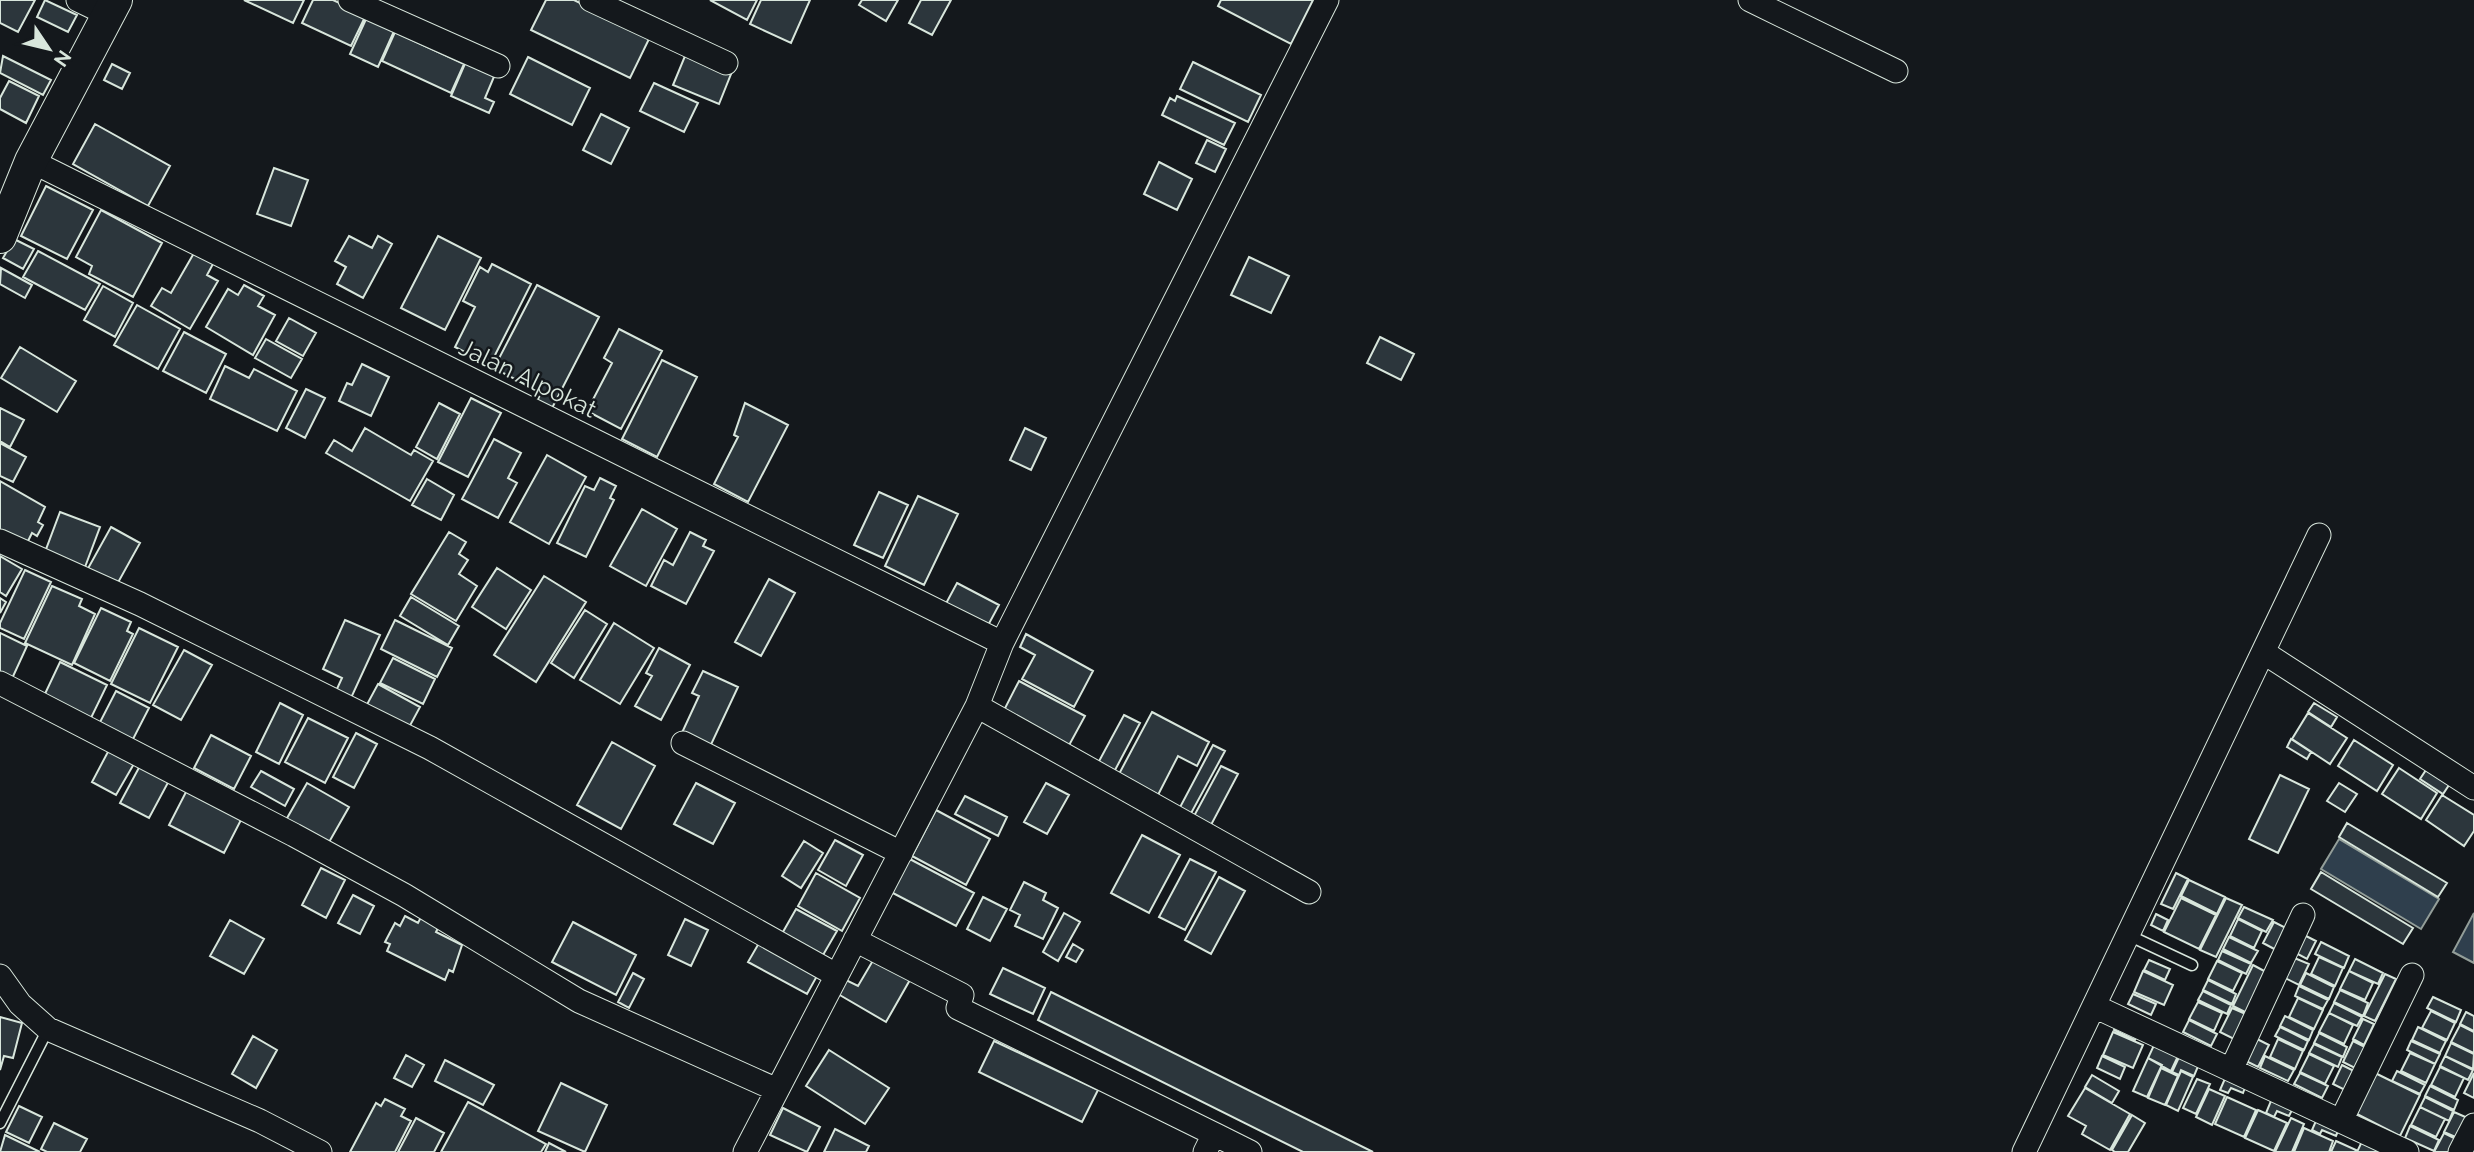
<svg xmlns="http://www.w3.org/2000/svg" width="2474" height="1152" viewBox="0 0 2474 1152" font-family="Raleway,sans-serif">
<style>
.water{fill:#2f3f4d;stroke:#939e99;stroke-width:2}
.building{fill:#2c363c;stroke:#d8e6dc;stroke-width:2}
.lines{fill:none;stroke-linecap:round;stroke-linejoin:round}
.lane-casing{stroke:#d8e6dc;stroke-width:13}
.street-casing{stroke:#d8e6dc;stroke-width:25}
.secondary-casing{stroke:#d8e6dc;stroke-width:34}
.lane{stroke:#14181c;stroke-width:10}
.street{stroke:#14181c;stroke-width:23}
.secondary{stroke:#14181c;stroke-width:32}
.labels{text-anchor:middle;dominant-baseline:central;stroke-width:5;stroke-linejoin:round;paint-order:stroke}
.street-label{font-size:24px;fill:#d8e6dc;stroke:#14181c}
</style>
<rect width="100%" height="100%" fill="#14181c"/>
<path class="water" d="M2339 839 2439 899 2421 929 2321 869Z
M2474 913V963L2453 952Z"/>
<path class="building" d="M0 0H35L18 32 0 23Z
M45 0 77 15 68 32 37 17Z
M244 0H304L293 23Z
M313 0H333L366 15 351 46 302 23Z
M546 0H574L650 37 630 78 531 30Z
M710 0H757L747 20Z
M761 0H810L791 43 750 24Z
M862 0H898L886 21 859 5Z
M921 0H951L932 35 909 23Z
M1221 0H1313L1291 44 1218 6Z
M367 17 395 29 378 67 350 54Z
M395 32 464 64 451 93 382 61Z
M3 56 51 80 43 95 0 73Z
M685 56 731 74 719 104 673 85Z
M528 57 590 88 572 125 510 94Z
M467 59 496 72 485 98 494 102 489 113 451 96Z
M1193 62 1261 95 1248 122 1180 89Z
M112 64 130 73 122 89 104 80Z
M9 81 39 96 26 123 0 109V98Z
M654 83 698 103 684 132 640 111Z
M1177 96 1235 123 1224 145 1162 115 1170 98 1175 101Z
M601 114 629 128 611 164 583 150Z
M95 124 170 166 148 206 73 164Z
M1207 140 1226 149 1215 172 1196 163Z
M1159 162 1192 179 1177 210 1144 194Z
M274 168 308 180 291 226 257 214Z
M46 186 93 210 67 259 21 236Z
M101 210 162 243 133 297 89 274 92 266 76 257Z
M349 236 372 248 378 236 392 244 363 298 337 284 346 267 335 261Z
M438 236 481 258 445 330 401 308Z
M14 239 34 249 23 269 3 258Z
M38 251 100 284 85 310 23 277Z
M194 253 213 264 207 275 218 281 190 329 151 306 162 288 171 293Z
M1249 257 1289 276 1271 313 1231 295Z
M492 264 531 284 490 365 455 347 475 307 463 301 480 267 488 272Z
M1 268 32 285 25 298 0 284Z
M244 285 264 296 258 306 275 315 253 355 206 327 228 289 238 295Z
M537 285 599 317 549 414 534 407 541 393 494 368Z
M103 286 133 303 115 337 84 320Z
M137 305 180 329 158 369 114 345Z
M289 318 316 333 303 356 276 341Z
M619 329 662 351 621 429 587 411 612 363 604 358Z
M184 332 226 354 206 393 163 371Z
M1380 337 1414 354 1401 380 1367 363Z
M266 339 302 359 291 378 255 358Z
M20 347 76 381 57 412 1 378Z
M662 360 697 377 657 457 622 439Z
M362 364 389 377 371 416 339 401 347 383 352 385Z
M225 366 249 378 254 369 297 391 277 431 210 399Z
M306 389 325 398 305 438 286 428Z
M471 398 501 413 468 477 438 462Z
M439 403 460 414 437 459 416 447Z
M745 403 788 425 748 502 714 484 738 437 734 435Z
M0 408 24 420 10 447 0 441Z
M365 428 411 455 414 450 433 461 410 501 326 453 334 440 352 451Z
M1025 428 1046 438 1031 470 1010 460Z
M494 439 521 453 508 478 517 483 498 518 462 499Z
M0 443 26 457 13 482 0 476Z
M547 455 586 477 549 544 510 522Z
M600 478 616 486 610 498 614 500 586 557 557 543 585 486 594 490Z
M427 479 454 495 441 520 412 505Z
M0 481 45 507 38 522 43 525 37 536 32 533 27 543 0 535Z
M879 492 908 505 883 558 854 545Z
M918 496 958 514 924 585 885 566Z
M642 509 677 529 646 586 610 566Z
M60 512 100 527 85 567 45 552Z
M111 527 140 543 115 588 86 572Z
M449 532 466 542 459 554 468 560 459 574 477 586 456 621 411 594Z
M690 532 706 540 703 546 714 551 686 604 651 586 664 560 673 565Z
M0 556 22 569 6 596 0 592Z
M497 568 531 590 506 629 472 607Z
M25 570 51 582 24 639 0 628V623Z
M544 576 586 602 536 682 494 655Z
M769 579 795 593 761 656 735 642Z
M957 583 999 605 985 631 943 609Z
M52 586 82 599 79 606 95 614 72 665 25 643Z
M411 597 459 626 448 645 400 616Z
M0 598 6 602 0 613Z
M101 608 131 622 127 631 133 634 110 681 74 663Z
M585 610 607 624 574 678 551 663Z
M345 620 380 635 351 698 336 691 342 678 323 669Z
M395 620 452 648 437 677 381 649Z
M614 623 654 648 620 704 580 680Z
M139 628 178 647 150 703 111 684Z
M0 633 27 646 10 683 0 679Z
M1026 634 1093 671 1074 707 1022 679 1035 655 1020 647Z
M659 648 690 665 661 720 635 706 652 676 646 673Z
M184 650 212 665 181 720 153 705Z
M393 658 435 679 423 704 380 683Z
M60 662 107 685 90 720 43 698Z
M703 671 738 687 708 751 680 737 699 696 692 693Z
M1019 681 1085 716 1067 749 1002 714Z
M378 684 420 707 406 733 364 710Z
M116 691 149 708 130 745 97 728Z
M280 703 303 715 279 764 256 752Z
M2314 703 2337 717 2331 727 2308 712Z
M1152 712 1209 742 1197 766 1178 756 1158 795 1119 774Z
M2308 713 2347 738 2330 764 2292 739Z
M1124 715 1140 723 1114 772 1098 763Z
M308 718 348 738 325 783 285 762Z
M356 733 377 744 354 788 333 777Z
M211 735 251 756 234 789 194 768Z
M2291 739 2311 752 2307 759 2287 747Z
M2354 740 2393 765 2377 791 2338 766Z
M612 742 655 766 621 829 577 805Z
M1213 745 1225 751 1189 817 1178 811Z
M110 748 135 762 116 795 92 782Z
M142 762 171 777 149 818 120 803Z
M1221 766 1238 774 1211 825 1194 816Z
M2399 768 2437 793 2421 819 2382 794Z
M2426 770 2449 785 2443 794 2420 779Z
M261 771 294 789 285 806 251 787Z
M2280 775 2309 789 2278 853 2249 839Z
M307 783 349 807 328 844 286 820Z
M696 783 735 803 713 844 674 824Z
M1046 783 1069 795 1047 834 1024 822Z
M2339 783 2357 794 2345 812 2327 801Z
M187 790 242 818 224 853 169 825Z
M2442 795 2474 815V831L2464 846 2426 820Z
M965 796 1007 817 998 836 955 814Z
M936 810 990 839 966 885 912 856Z
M2347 823 2447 883 2438 897 2339 837Z
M1142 835 1180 855 1149 913 1111 893Z
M835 840 863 855 846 886 818 870Z
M804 841 823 853 801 888 782 876Z
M906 857 974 893 956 926 889 891Z
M1190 859 1216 872 1185 930 1159 917Z
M321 868 345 880 326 918 302 905Z
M2321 872 2413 928 2403 944 2311 889Z
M816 873 860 898 842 931 798 906Z
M2176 873 2188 879 2173 909 2161 904Z
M1219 877 1245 891 1211 954 1185 940Z
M2189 880 2225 897 2217 914 2181 896Z
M1024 882 1046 893 1043 900 1058 908 1043 939 1015 926 1020 915 1010 910Z
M353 895 374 906 360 934 338 923Z
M983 897 1007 909 990 941 967 929Z
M2181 898 2216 915 2199 949 2164 932Z
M2226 898 2242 905 2216 957 2200 950Z
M2244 907 2273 920 2266 932 2238 918Z
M796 909 837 931 819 962 779 939Z
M1064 913 1080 922 1058 961 1043 952Z
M2156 914 2168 920 2163 931 2151 925Z
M405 916 418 923 421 917 439 926 436 932 462 945 453 972 449 970 445 980 387 951 390 944 385 942 395 923 400 926Z
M685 919 708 930 691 966 668 955Z
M2238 919 2262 931 2254 948 2230 936Z
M230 920 264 939 244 974 210 956Z
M573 922 636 955 616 995 552 962Z
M2274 922 2288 929 2278 951 2263 943Z
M2302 934 2316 941 2307 959 2294 952Z
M2229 937 2258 951 2251 963 2223 949Z
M2321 942 2349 956 2344 968 2315 954Z
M759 943 817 976 807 994 748 962Z
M1073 944 1083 950 1076 962 1066 957Z
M2222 951 2251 964 2246 974 2218 960Z
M875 957 911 978 886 1022 838 994 846 980 858 986Z
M2292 957 2309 964 2299 985 2283 977Z
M2319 957 2343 968 2335 986 2311 974Z
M2355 959 2383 973 2378 984 2349 971Z
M2149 960 2170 969 2165 980 2144 970Z
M2217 961 2242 973 2233 991 2208 979Z
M2253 965 2268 973 2249 1014 2233 1006Z
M1003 968 1045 988 1033 1014 990 994Z
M2143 971 2173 985 2164 1005 2134 992Z
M2349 971 2373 983 2365 1000 2340 989Z
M633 973 644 979 629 1008 618 1002Z
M2306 973 2334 987 2329 999 2300 985Z
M2385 974 2396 979 2375 1021 2364 1016Z
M2208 980 2236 994 2232 1004 2203 990Z
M2299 986 2328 1000 2323 1009 2295 996Z
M2340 990 2368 1003 2363 1016 2334 1002Z
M2203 991 2231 1005 2227 1014 2198 1000Z
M1051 992 1373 1152H1303L1038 1020Z
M2133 994 2156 1004 2151 1015 2128 1004Z
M2433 997 2461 1010 2456 1022 2427 1008Z
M2298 998 2323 1010 2314 1029 2289 1017Z
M2198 1002 2222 1013 2214 1031 2189 1019Z
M2334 1003 2362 1017 2357 1026 2329 1013Z
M2232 1008 2248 1015 2236 1040 2220 1032Z
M2431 1011 2455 1023 2447 1040 2422 1028Z
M2466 1012 2474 1016V1031L2460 1024Z
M2329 1013 2353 1025 2344 1044 2319 1032Z
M2285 1016 2313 1030 2309 1040 2280 1026Z
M0 1017 22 1023 13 1058 4 1056 0 1070Z
M2119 1019 2141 1029 2135 1040 2114 1030Z
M2363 1019 2374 1024 2364 1045 2353 1039Z
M2189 1020 2217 1034 2211 1046 2183 1032Z
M2460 1025 2474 1032V1053L2451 1042Z
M2280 1027 2308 1041 2304 1050 2275 1036Z
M2418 1027 2446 1041 2440 1053 2412 1040Z
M2113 1032 2143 1045 2133 1068 2103 1055Z
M2319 1033 2347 1047 2343 1057 2314 1043Z
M253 1036 277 1050 256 1088 232 1074Z
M2255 1038 2269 1045 2258 1067 2244 1060Z
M2278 1039 2303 1051 2295 1069 2270 1057Z
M994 1041 1098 1090 1082 1122 979 1072Z
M2353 1041 2367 1048 2357 1069 2343 1062Z
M2411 1041 2440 1054 2435 1064 2407 1050Z
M2155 1043 2179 1054 2171 1071 2148 1058Z
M2451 1043 2474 1054 2473 1069 2445 1056Z
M2314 1044 2342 1057 2338 1067 2309 1053Z
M829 1050 889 1088 865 1124 806 1086Z
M2410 1053 2435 1064 2426 1083 2401 1071Z
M2309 1054 2334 1066 2325 1084 2300 1072Z
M406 1055 424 1065 412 1087 394 1078Z
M2180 1055 2199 1064 2194 1076 2181 1070 2179 1075 2172 1072Z
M2102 1056 2125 1067 2120 1079 2097 1068Z
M2265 1056 2294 1070 2288 1081 2260 1068Z
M2445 1056 2473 1070 2468 1080 2440 1066Z
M2148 1058 2162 1065 2147 1097 2133 1091Z
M445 1060 494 1085 483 1105 435 1081Z
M2342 1065 2354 1071 2345 1090 2333 1084Z
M2440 1067 2464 1078 2455 1097 2431 1085Z
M2161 1068 2178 1076 2165 1105 2148 1098Z
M2181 1071 2193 1077 2178 1111 2166 1105Z
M2397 1071 2425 1085 2420 1094 2392 1081Z
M2373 1072 2420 1095 2400 1136 2353 1112Z
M2300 1073 2328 1086 2322 1098 2294 1084Z
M2474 1073V1098L2464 1093Z
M2227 1074 2247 1082 2243 1093 2231 1088 2228 1093 2220 1090Z
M2092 1075 2119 1091 2112 1103 2085 1087Z
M2197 1079 2210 1084 2196 1114 2183 1108Z
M561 1083 607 1105 585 1152 538 1131Z
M2430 1086 2458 1100 2454 1110 2425 1096Z
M2085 1088 2130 1114 2110 1150 2082 1134 2086 1126 2068 1116Z
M2209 1089 2225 1096 2212 1125 2196 1117Z
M2273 1096 2294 1106 2289 1116 2277 1111 2274 1117 2266 1113Z
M2227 1097 2256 1110 2244 1137 2215 1124Z
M2425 1097 2453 1111 2449 1121 2420 1107Z
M385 1099 405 1109 401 1116 411 1121 395 1152H350L376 1103 381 1106Z
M468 1102 546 1144 541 1152H441Z
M19 1106 42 1117 29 1143 6 1132Z
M2420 1107 2445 1119 2436 1137 2411 1125Z
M783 1108 820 1127 807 1152 770 1135Z
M2258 1110 2287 1123 2274 1151 2245 1138Z
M2454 1112 2470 1119 2460 1139 2444 1132Z
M2319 1114 2341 1124 2336 1136 2322 1130 2320 1134 2312 1130Z
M2132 1115 2145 1123 2128 1152H2115L2112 1150Z
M416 1118 444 1133 434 1152H398Z
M2291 1118 2304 1124 2292 1152H2275Z
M54 1123 87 1139 80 1152H47L41 1149Z
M2410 1126 2439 1140 2434 1151 2405 1138Z
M2304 1128 2333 1141 2329 1152H2294Z
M835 1129 869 1146 866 1152H824Z
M2444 1133 2460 1141 2454 1152H2434Z
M5 1135 40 1152H0Z
M2365 1135 2386 1152H2357Z
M2336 1141 2356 1150 2355 1152H2331Z
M549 1143 566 1152H545Z"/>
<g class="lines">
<defs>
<path id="lane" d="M2128 935 2192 965
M0 1123 48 1029"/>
<path id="street" d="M78 0 109 15
M350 0 498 66
M591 0 726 63
M1750 0 1896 71
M31 161 1002 643
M0 541 140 604 430 748 836 975
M2263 652 2474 788
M0 683 294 835 404 895 579 1001 777 1090
M977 706 1309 892
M683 743 901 853
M855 940 962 995 958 1008 1214 1134 1205 1152
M0 976 20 1004 48 1029 260 1121 320 1152
M2094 1006 2407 1152
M2231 1070 2303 915
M2341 1121 2412 975
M1214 1134 1250 1152
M745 1152 977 706 1002 643 1327 0
M2024 1152 2319 535
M2460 1152 2474 1125"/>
<path id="secondary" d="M0 237 31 161 116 0"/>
</defs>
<use href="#lane" class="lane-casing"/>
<use href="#street" class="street-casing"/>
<use href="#secondary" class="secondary-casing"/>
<use href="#lane" class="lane"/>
<use href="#street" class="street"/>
<use href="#secondary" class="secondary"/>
</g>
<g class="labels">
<g class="street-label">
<text transform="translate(528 378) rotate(26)">Jalan Alpokat</text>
</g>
</g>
<g transform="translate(49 49) rotate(125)" stroke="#14181c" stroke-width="5" paint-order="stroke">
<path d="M0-5L12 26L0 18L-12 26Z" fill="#d8e6dc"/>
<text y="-10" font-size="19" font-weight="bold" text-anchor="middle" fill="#d8e6dc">N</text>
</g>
</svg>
